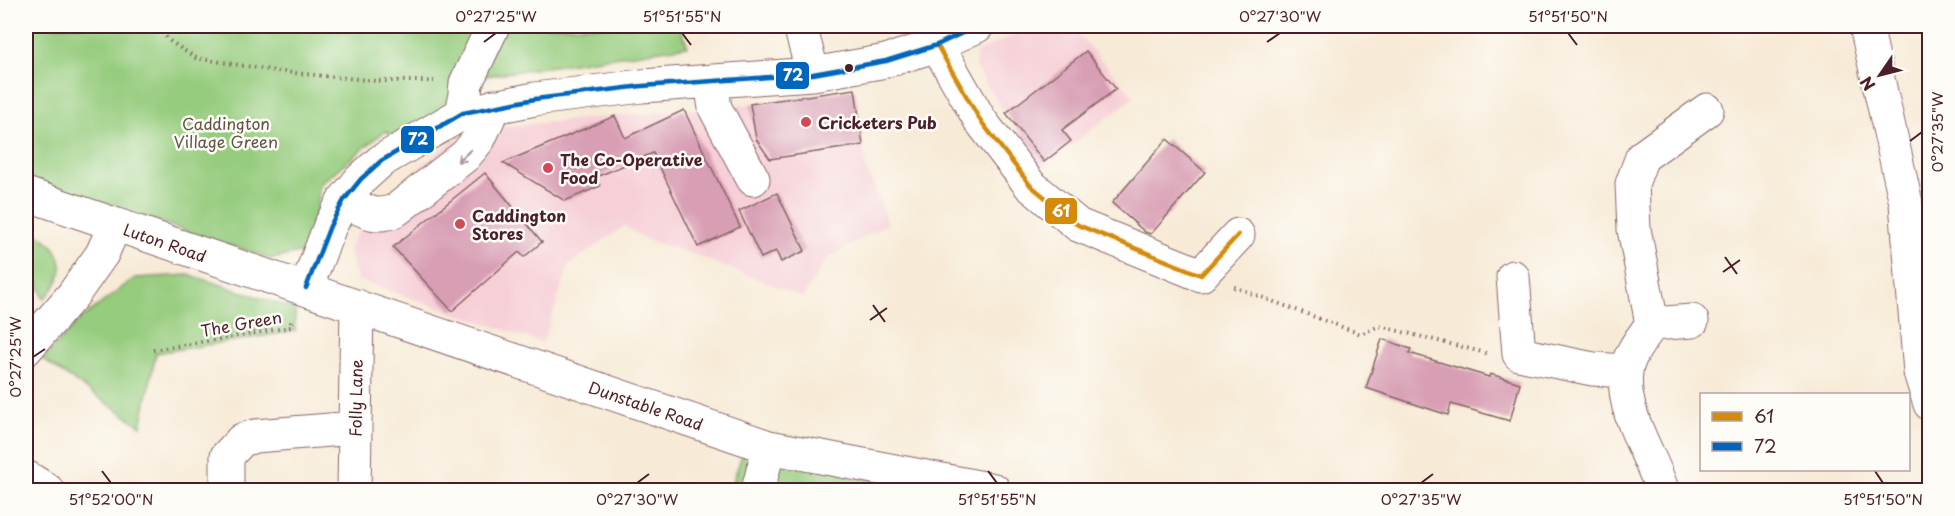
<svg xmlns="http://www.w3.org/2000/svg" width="1955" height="516" viewBox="0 0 1955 516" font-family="'Playpen Sans',sans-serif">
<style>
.built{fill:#f6cfd7}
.green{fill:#96cc7e;stroke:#707654;stroke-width:1.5}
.building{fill:#d89eb4}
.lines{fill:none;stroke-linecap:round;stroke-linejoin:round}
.minor-casing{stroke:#876667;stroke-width:35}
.path{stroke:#876667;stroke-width:4;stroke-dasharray:1.5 4.5;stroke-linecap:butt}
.minor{stroke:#fff;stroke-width:33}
.bus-1-casing{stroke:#fdfcf7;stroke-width:9}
.bus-2-casing{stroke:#fdfcf7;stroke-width:9}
.bus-1{stroke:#d48b09;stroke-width:4.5}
.bus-2{stroke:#0065bd;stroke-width:4.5}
.oneway{stroke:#ae9aa0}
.ticks{fill:none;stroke:#4a1f2b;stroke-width:2}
.bus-dot{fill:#4a1f2b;stroke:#fdfcf7;stroke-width:2}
.poi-dot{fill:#d1495b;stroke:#fdfcf7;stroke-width:2}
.labels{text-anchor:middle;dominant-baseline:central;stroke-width:5;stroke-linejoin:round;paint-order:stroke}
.poi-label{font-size:16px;font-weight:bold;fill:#4a1f2b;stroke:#fdfcf7;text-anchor:start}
.park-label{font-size:16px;fill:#615344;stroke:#fdfcf7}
.street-label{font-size:16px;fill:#4a1f2b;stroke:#fdfcf7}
.line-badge{stroke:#fdfcf7;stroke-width:2}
.badge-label{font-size:16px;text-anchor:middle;font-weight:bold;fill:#fff}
.neatline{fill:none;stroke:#4a1f2b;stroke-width:2}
.ticks-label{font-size:15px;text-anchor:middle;fill:#4a1f2b}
</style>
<rect width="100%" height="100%" fill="#fdfcf7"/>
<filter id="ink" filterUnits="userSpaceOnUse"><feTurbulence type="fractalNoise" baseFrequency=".0167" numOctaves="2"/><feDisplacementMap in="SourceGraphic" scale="12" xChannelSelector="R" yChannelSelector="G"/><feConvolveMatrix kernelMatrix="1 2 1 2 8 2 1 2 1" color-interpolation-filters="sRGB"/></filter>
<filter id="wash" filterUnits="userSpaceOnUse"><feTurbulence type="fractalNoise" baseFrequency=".008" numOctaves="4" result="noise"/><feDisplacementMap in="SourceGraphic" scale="24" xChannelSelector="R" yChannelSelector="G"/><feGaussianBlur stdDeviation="1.35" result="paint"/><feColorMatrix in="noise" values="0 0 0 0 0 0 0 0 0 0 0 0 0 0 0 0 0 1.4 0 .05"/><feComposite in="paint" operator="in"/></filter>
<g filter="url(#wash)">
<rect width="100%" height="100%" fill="#f7ead6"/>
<path class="built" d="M1034 26H1071L1134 97 1042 168 975 67 977 52Z
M855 89 866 167 888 223 827 259 803 297 693 254 647 240 624 226 569 265 543 343 358 280 348 251 359 230 382 197 452 142 507 126 741 105Z"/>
<path class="green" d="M28 26H175L179 31 188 26H479L444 113 404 141 385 131 320 184 315 222 308 251 271 259 26 178V32Z
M501 26H679L688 46 479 77Z
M26 229C62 243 74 270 44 299L38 285 26 275Z
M190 275 295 309V331L156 353 141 426 42 359 82 318 135 278Z
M743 452 993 490H730Z"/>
<g id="blocks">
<path class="building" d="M1086 51 1116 89 1062 130 1071 141 1044 162 1006 113Z
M855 89 863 145 770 159 756 139 750 104Z
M684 110 740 227 698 247 653 153 596 177 600 186 565 201 503 163 615 116 625 138Z
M1167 139 1205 172 1151 234 1145 232 1112 203Z
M485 173 542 242 524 257 519 252 452 311 393 247Z
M777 193 805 251 781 262 776 251 761 258 739 211Z
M1382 339 1411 349 1409 353 1489 377 1490 374 1520 383 1510 421 1451 404 1448 415 1366 388Z"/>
</g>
</g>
<g filter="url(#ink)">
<use href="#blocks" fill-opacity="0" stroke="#876667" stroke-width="1.5"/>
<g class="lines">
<defs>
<path id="minor" d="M800 26 813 74
M1866 26 1906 203 1920 372 1930 404
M937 45 980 120 1030 185 1078 225 1201 275 1238 235
M711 81 715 108 753 179
M463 113 466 83 493 26
M26 194 769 447 994 490
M344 200C363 210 375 220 396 210L465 156 479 139 494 106
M1513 277 1519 354 1593 369 1626 371
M306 288 330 226 344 200 361 179 381 161 463 113 535 99 642 86 813 74 886 61 937 45 977 26
M1652 324 1692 321
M26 349 73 295 102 254 115 225
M26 477 47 490
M227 490V456L242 440 255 436 355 428
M354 490 357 306
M758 490 769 447
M1662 490C1651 454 1621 413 1626 372 1628 355 1642 338 1652 324L1634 229 1632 184 1642 157 1707 110"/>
</defs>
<use href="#minor" class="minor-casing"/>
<path class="path" d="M160 26 168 40 196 58 283 72 378 81H434
M1234 287 1361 334 1379 326 1486 353
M153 350 291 327V318"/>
<use href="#minor" class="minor"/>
<defs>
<path id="bus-1" d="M937 45 980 120 1030 185 1078 225 1201 275 1238 235"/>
<path id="bus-2" d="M306 288 330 226 344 200 361 179 381 161 463 113 535 99 642 86 813 74 886 61 937 45 977 26"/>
</defs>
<use href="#bus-1" class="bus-1-casing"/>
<use href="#bus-2" class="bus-2-casing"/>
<use href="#bus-1" class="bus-1"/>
<use href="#bus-2" class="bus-2"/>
</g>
<defs><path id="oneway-shaft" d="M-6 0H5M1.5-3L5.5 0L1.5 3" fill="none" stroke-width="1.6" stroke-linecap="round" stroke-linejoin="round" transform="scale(1.5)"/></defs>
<use class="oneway" href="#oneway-shaft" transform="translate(464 156) rotate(137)"/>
</g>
<path class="ticks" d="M682 33 691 45M1568 33 1577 45M484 42 496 33M1267 42 1280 33M1910 141 1922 132M1725 257 1737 274M1723 272 1740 260M873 305 885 322M870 320 887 308M33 357 45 349M102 471 111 483M988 471 997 483M1875 471 1883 483M637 483 649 474M1421 483 1433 474"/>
<circle class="bus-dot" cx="849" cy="68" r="5"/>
<g class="poi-dot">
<circle cx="806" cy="122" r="6"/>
<circle cx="548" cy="168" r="6"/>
<circle cx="460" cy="224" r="6"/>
</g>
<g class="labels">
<g class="poi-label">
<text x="818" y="122">Cricketers Pub</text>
<text x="560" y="159">The Co-Operative<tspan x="560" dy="18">Food</tspan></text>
<text x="472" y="215">Caddington<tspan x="472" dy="18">Stores</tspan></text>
</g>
<g class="park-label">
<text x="226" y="123">Caddington<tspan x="226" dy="18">Village Green</tspan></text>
</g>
<g class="street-label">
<text transform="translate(165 242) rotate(19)">Luton Road</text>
<text transform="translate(241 323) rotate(-10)">The Green</text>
<text transform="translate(355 398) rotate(-89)">Folly Lane</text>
<text transform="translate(646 405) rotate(19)">Dunstable Road</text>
</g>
</g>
<g class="line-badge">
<rect x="775" y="61" width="35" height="29" rx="6" fill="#0065bd"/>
<rect x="400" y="125" width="35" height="29" rx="6" fill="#0065bd"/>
<rect x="1044" y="197" width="34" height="28" rx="6" fill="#d48b09"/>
</g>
<g class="badge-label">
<text x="793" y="81">72</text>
<text x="418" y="145">72</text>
<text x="1061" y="217">61</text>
</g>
<rect width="1955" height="516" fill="none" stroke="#fdfcf7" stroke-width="66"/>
<rect x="1700" y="393" width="210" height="78" fill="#fdfcf7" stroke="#b5a4a5" stroke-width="1.5"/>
<rect x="1712" y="412" width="30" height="9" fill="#d48b09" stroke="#b5a4a5" stroke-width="1.5"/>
<text x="1754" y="423" font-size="18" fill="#4a1f2b">61</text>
<rect x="1712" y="442" width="30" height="9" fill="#0065bd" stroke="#b5a4a5" stroke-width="1.5"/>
<text x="1754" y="453" font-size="18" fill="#4a1f2b">72</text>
<g transform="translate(1880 75) rotate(235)" stroke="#fdfcf7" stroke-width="4.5" paint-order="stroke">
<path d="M0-4.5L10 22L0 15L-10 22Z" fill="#4a1f2b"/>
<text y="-9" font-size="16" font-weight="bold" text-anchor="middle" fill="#4a1f2b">N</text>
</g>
<rect x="33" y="33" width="1889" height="450" class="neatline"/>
<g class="ticks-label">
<text x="496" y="22">0°27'25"W</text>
<text x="682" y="22">51°51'55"N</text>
<text x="1280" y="22">0°27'30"W</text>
<text x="1568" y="22">51°51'50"N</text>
<text transform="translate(1938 132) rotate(-90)" y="5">0°27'35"W</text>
<text transform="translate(16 357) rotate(-90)" y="5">0°27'25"W</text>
<text x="111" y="505">51°52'00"N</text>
<text x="637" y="505">0°27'30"W</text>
<text x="997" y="505">51°51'55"N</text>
<text x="1421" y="505">0°27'35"W</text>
<text x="1883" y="505">51°51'50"N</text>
</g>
</svg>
